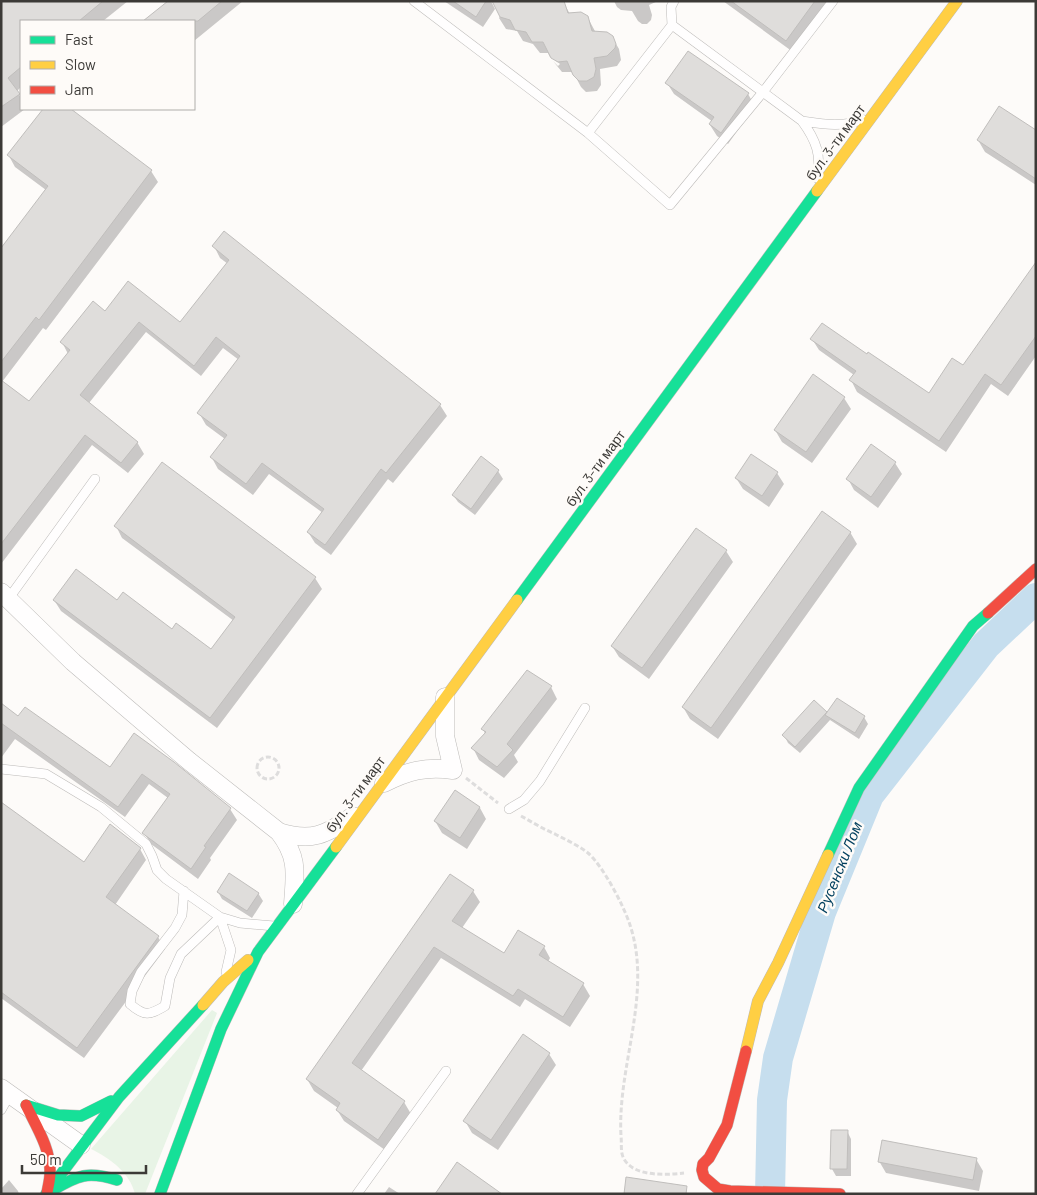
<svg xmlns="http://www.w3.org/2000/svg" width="1037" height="1195" viewBox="0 0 1037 1195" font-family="Barlow,sans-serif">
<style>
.green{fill:#e8f4e6}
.shadow{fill:#0003}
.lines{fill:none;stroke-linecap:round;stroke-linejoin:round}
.river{stroke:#c6deee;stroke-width:30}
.building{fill:#dfdddb;stroke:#c0bebc}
.lane-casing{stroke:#bdbbb9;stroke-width:10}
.street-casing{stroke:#bdbbb9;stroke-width:19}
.fast-casing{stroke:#bdbbb9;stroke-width:12}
.slow-casing{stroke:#bdbbb9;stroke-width:12}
.jam-casing{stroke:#bdbbb9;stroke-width:12}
.path{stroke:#dedddd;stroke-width:3;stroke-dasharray:5 2.5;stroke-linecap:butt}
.lane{stroke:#fffefe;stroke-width:9}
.street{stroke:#fffefe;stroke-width:18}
.fast{stroke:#16e098;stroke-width:11}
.slow{stroke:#ffcf43;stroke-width:11}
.jam{stroke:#f24e42;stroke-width:11}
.labels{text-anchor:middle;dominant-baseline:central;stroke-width:5;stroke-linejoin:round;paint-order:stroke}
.street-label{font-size:14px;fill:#3c3a37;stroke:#fefbf8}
.water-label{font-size:15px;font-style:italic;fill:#003f5e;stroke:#fefbf8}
</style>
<rect width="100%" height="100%" fill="#fdfbf9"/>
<path class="green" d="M212 1010 217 1013 145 1194H135C130 1173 110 1158 91 1149Z"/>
<path class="shadow" d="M1 1H128L103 21H21V87L17 91 21 98V109H25L1 127Z
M170 1H243L194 41V21H145Z
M444 1H491L495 9 483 27Z
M509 1 563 2 570 14 589 20 596 33 612 37 619 49 621 60 617 66 600 69 601 85 597 91 586 92 581 87 573 72H562L553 61 558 66 560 64 550 56V57L548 53H540L533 44 523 41 517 31 506 29 499 18Z
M614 1H658L649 5 652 15 651 20 647 24H642L638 21 632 11 621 10 617 7Z
M723 1H830L793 52Z
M688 53 748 94 755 106 728 144 717 136 710 125 713 122 674 94 667 83Z
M44 109H68L151 171 158 182 46 330 43 328 2 382 29 403 68 354 62 342 105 313 180 324 228 264 220 258 214 246 225 233 440 405 447 416 393 483 388 479 331 555 315 543 308 532 323 513 269 474 253 495 218 469 212 458 225 439 206 425 199 413 239 360 223 348 201 376 146 332 89 403 137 442 144 454 128 473 92 445 1 564V313L46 190 15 167 9 156Z
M1036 132V185L985 152 978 140Z
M1036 264V356L1008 396 991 384 946 452 857 392 851 380 854 375 819 350 812 339 867 356 929 394 963 367Z
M844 398 851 409 812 463 782 442 775 430Z
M481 458 498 471 503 479 475 515 458 502 453 495Z
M895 463 902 474 878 508 854 490 848 479Z
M777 473 784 484 769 507 743 489 736 478Z
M116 526 315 578 322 589 217 728 61 611 54 600 117 602 211 651 234 621 122 538Z
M850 532 857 544 718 739 690 719 683 707Z
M726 551 733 562 649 679 619 657 612 646Z
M551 687 557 699 514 755 518 762 504 778 479 760 473 748 485 734 483 729Z
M814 702 827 714 864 717 868 724 859 739 830 720 800 753 788 743 784 735Z
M1 705 19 718 110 769 173 763 230 809 237 820 210 858 211 860 198 879 151 844 144 833 168 798 149 784 125 817 15 739 1 758Z
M455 792 480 808 486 819 467 849 442 833 435 821Z
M1 803 84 864 140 849 146 860 115 905 158 937 165 949 84 1058 1 998Z
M473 891 480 902 462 928 504 954 544 947 550 958 548 962 583 984 590 996 570 1027 525 999 520 1007 441 958 361 1071 404 1102 411 1114 385 1150 344 1121 337 1110 338 1108 314 1091 307 1079Z
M218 892 258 893 263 901 252 918 222 899Z
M549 1054 556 1065 498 1150 472 1133 465 1121Z
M847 1131 851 1139V1176H836L832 1169Z
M976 1159 983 1171 979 1191 886 1173 879 1161Z
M9 1180 18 1191 19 1194H1V1189Z
M389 1187 400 1194H384Z"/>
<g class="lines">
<path class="river" d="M770 1194 772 1100 778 1058 821 912 869 795 986 645 1036 598"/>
</g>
<path class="building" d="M1 1H103L79 21H21V67L8 78 20 94 1 107Z
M168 1H222L198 21H143Z
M453 1H486L476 17Z
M492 1H564L568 13 581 12 588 16 592 31 607 32 613 36 616 44 615 48 607 56 594 58 596 69 594 77 587 81H579L573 75 567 61 558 62 551 58 543 42H532L526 32 515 30 510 20 500 17Z
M731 1H815L786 41Z
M688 51 749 93 721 133 709 124 714 117 665 83Z
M999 106 1036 130V179L977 140Z
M43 109H71L152 170 39 320 36 317 1 362V248L48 186 7 155Z
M224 231 441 404 386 473 381 469 325 545 307 532 324 509 262 463 246 484 210 457 227 435 197 413 240 356 216 337 194 366 139 322 80 395 138 442 121 463 85 435 1 544V380L29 401 70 350 60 342 93 301 105 311 128 281 180 322 229 260 212 246Z
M1036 262V336L1001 385 985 374 939 441 849 380 856 371 810 339 822 323 867 354 868 352 929 393 952 358 963 365Z
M813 374 845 397 806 452 774 430Z
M871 444 896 462 871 497 846 479Z
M751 454 778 472 762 496 735 478Z
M481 456 499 470 471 509 452 495Z
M162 462 316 577 210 718 53 600 76 569 117 600 123 592 172 629 176 623 211 649 235 617 114 526Z
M822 511 851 532 711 728 682 707Z
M696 528 727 550 642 668 611 646Z
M527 670 552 686 507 744 513 750 497 767 471 748 486 732 481 729Z
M837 698 865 716 855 733 825 715Z
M814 700 827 712 795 747 782 735Z
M1 703 18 716 25 707 110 767 134 733 174 762 231 808 204 846 206 847 191 869 142 833 170 794 142 774 118 807 1 723Z
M455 790 480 807 460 838 434 821Z
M1 802 84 862 110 824 141 848 106 897 159 936 77 1048 1 992Z
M229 873 259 893 247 911 217 892Z
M450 874 474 890 452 921 504 953 518 930 545 946 539 955 584 983 563 1017 518 989 513 996 434 947 352 1063 405 1101 378 1140 336 1110 340 1103 306 1079Z
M523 1034 550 1053 491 1140 463 1121Z
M831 1130H848L847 1169H830Z
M882 1140 977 1158 973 1180 878 1162Z
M457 1162 502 1194H435Z
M626 1177 687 1186 686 1194H624Z"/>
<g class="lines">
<defs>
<path id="lane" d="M414 1 588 133
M674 1 671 7 672 25 802 121
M672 25 588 133 670 205 763 92 833 1
M817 178C822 156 816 140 802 121 822 124 844 128 862 119
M9 598 95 479
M1 769 46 774 101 807 146 844 152 856 157 870 166 879 220 917 240 923 274 926
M509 809 524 800 540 781 585 708
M184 891 182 915 175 928 141 972 132 991 130 1004C145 1017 149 1015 165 1006L170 978 181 954 220 917
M220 917 231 950 226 972
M1 1110 10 1094
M357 1194 446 1071"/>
<path id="street" d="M1 592 73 662 189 761 279 832
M384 783C408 771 426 766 453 770L445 736V697
M293 904C295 874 299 858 279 832 311 842 326 835 353 816
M1 1088 81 1145"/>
<path id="fast" d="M517 600 817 191
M828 855 859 788 973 626 988 613
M26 1105 58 1115 81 1116 111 1101
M53 1190C78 1175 88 1171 117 1180
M46 1194 119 1097 203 1005
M160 1194 221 1029 258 952 336 847"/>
<path id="slow" d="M817 191 957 1
M336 847 517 600
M203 1005 223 982 248 960
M746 1051 758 1001 778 963 828 855"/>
<path id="jam" d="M988 613 1036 569
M746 1051 727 1125 709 1158 703 1164 702 1170 704 1177 718 1189 730 1191 840 1194
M26 1105C36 1126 51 1149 50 1173 50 1180 48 1186 47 1193"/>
</defs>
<use href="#lane" class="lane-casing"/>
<use href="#street" class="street-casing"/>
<use href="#fast" class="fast-casing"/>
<use href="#slow" class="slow-casing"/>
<use href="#jam" class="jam-casing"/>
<path class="path" d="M257 768a11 11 0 1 1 22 0a11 11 0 1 1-22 0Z
M466 778 498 803
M521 816C532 822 543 829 555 834 566 840 578 845 588 853 603 866 624 906 630 925 653 994 617 1066 621 1136 622 1144 620 1152 624 1159 634 1177 666 1175 684 1173"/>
<use href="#lane" class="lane"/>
<use href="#street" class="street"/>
<use href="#fast" class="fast"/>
<use href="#slow" class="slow"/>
<use href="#jam" class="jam"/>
</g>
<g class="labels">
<g class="street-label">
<text transform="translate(835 142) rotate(-54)">бул. 3-ти март</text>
<text transform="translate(595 468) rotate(-54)">бул. 3-ти март</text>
<text transform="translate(355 794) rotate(-54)">бул. 3-ти март</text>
</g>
<g class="water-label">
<text transform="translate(839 867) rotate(-68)">Русенски Лом</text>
</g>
</g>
<rect width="1037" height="1195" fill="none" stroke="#3c3a37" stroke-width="5"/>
<rect x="20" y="20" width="175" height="90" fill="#fefbf8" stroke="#b0aeab"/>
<rect x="30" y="36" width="25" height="8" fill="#16e098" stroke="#b0aeab"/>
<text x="65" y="45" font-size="15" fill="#3c3a37">Fast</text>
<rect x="30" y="61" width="25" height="8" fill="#ffcf43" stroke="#b0aeab"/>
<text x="65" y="70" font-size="15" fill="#3c3a37">Slow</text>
<rect x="30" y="86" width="25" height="8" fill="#f24e42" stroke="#b0aeab"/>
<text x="65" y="95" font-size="15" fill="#3c3a37">Jam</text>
<path d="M22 1165v8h124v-8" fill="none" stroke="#3c3a37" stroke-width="2.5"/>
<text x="30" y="1165" font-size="15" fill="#3c3a37" stroke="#fefbf8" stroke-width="4" paint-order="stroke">50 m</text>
</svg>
